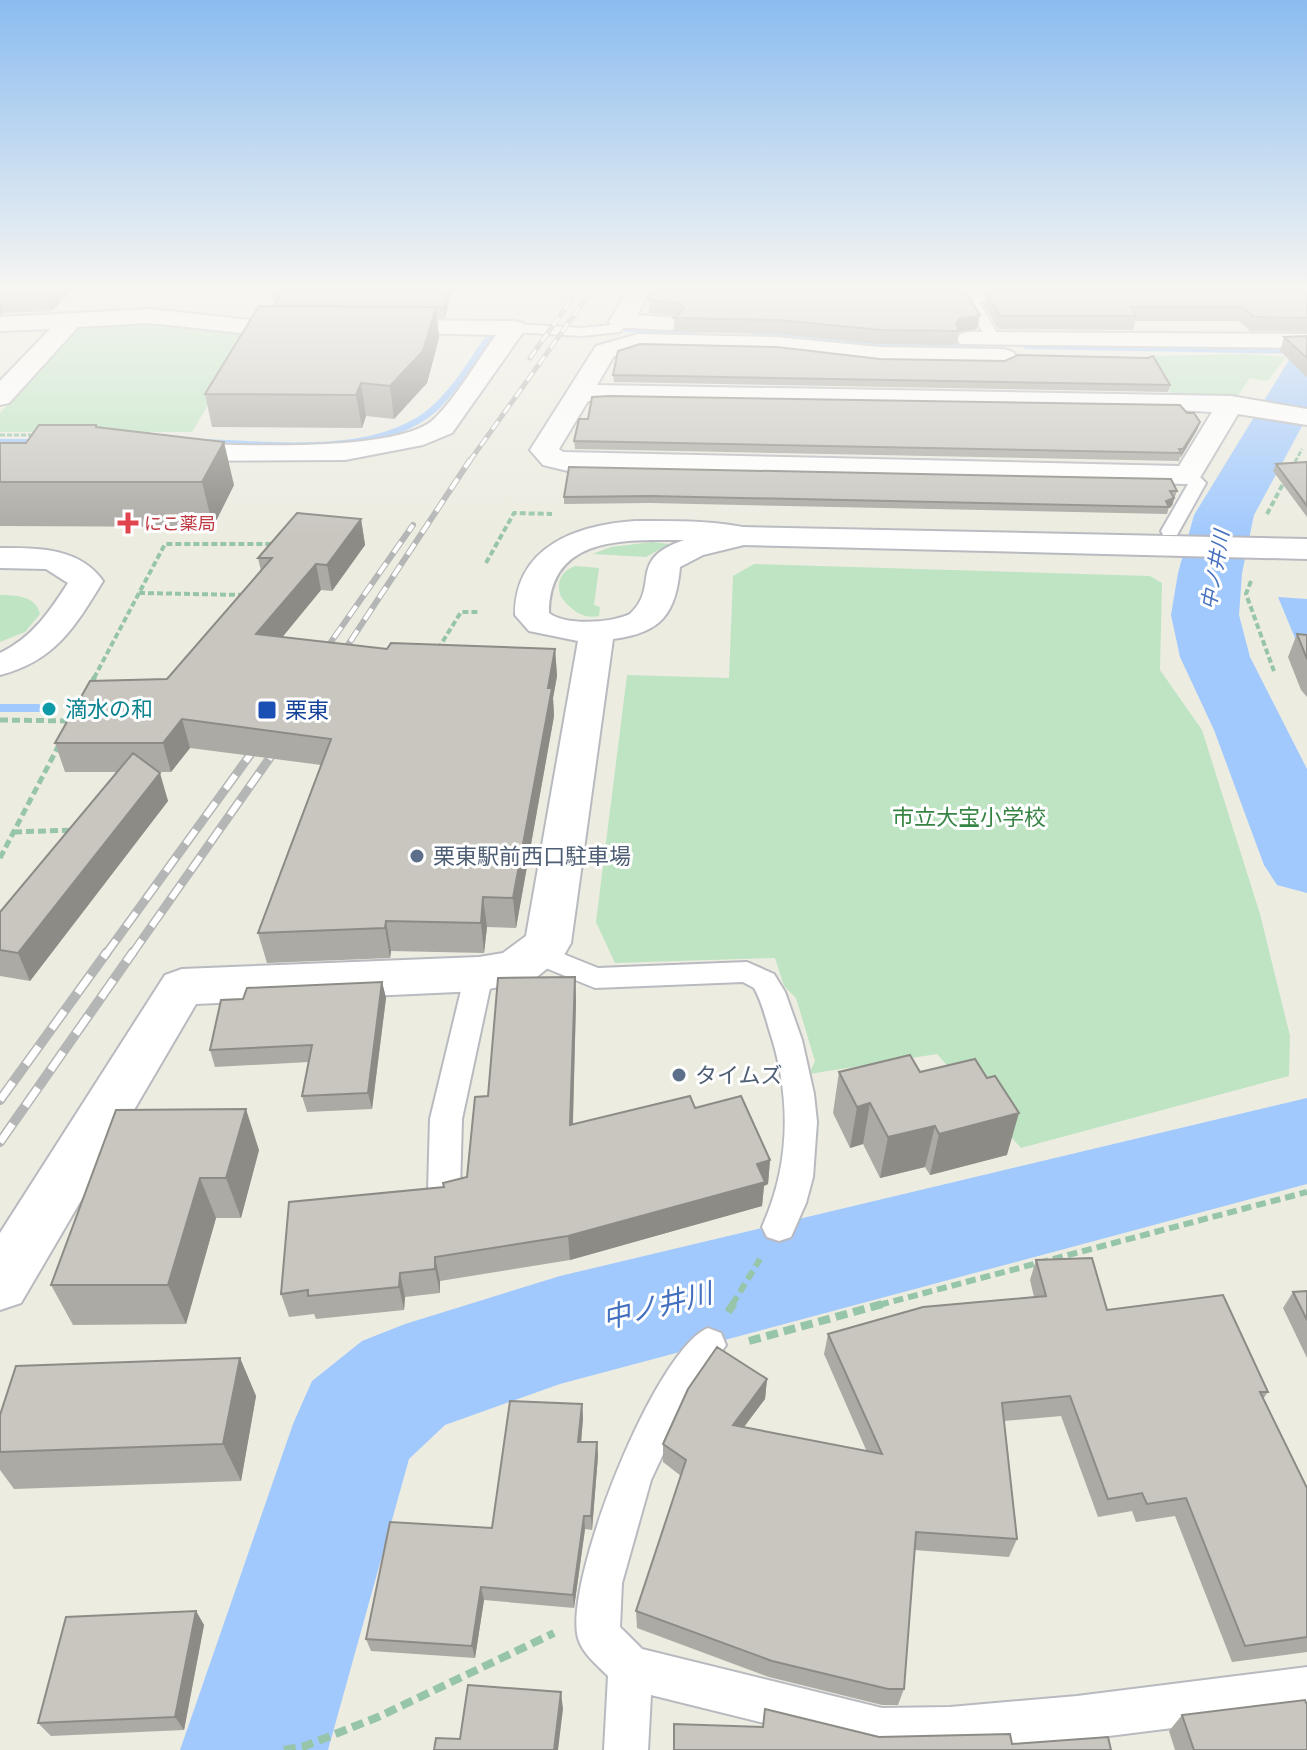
<svg xmlns="http://www.w3.org/2000/svg" width="1307" height="1750" viewBox="0 0 1307 1750" font-family="'PT Sans','Noto Sans JP',sans-serif">
<style>
.green{fill:#bee4c3}
.water{fill:#a1c9fd}
.lines{fill:none;stroke-linecap:round;stroke-linejoin:round}
.stream{fill:#a1c9fd;fill-rule:evenodd}
.river{fill:#a1c9fd;fill-rule:evenodd}
.service-casing{stroke:#b9bac0;stroke-width:4}
.minor-casing{stroke:#b9bac0;stroke-width:4}
.tertiary-casing{stroke:#b9bac0;stroke-width:4}
.path-far4{stroke:#97c5aa;stroke-width:3;stroke-dasharray:5 2;stroke-linecap:butt}
.path-far3{stroke:#97c5aa;stroke-width:4;stroke-dasharray:6 3;stroke-linecap:butt}
.path-far2{stroke:#97c5aa;stroke-width:5;stroke-dasharray:8 4;stroke-linecap:butt}
.path-far1{stroke:#97c5aa;stroke-width:6;stroke-dasharray:10 5;stroke-linecap:butt}
.path{stroke:#97c5aa;stroke-width:8;stroke-dasharray:12 6;stroke-linecap:butt}
.service{fill:#fff;fill-rule:evenodd}
.minor{fill:#fff;fill-rule:evenodd}
.tertiary{fill:#fff;fill-rule:evenodd}
.rail-far3-casing{stroke:#b4b5b5;stroke-width:5}
.rail-far2-casing{stroke:#b4b5b5;stroke-width:6}
.rail-far1-casing{stroke:#b4b5b5;stroke-width:9}
.rail-casing{stroke:#b4b5b5;stroke-width:10}
.rail-far3{stroke:#fff;stroke-width:3;stroke-dasharray:10;stroke-linecap:butt}
.rail-far2{stroke:#fff;stroke-width:4;stroke-dasharray:13;stroke-linecap:butt}
.rail-far1{stroke:#fff;stroke-width:6;stroke-dasharray:17;stroke-linecap:butt}
.rail{stroke:#fff;stroke-width:7;stroke-dasharray:22;stroke-linecap:butt}
.wall{fill:#acaaa4}
.shaded-wall{fill:#8c8b86}
.building{fill:#c8c6bf;stroke:#8c8b86;stroke-width:2}
.health-dot{fill:#e0444e;stroke:#fff;stroke-width:3}
.culture-dot{fill:#0f9aa8;stroke:#fff;stroke-width:3}
.transit-dot{fill:#1a4fb4;stroke:#fff;stroke-width:3}
.service-dot{fill:#5c6f8a;stroke:#fff;stroke-width:3}
.labels{text-anchor:middle;dominant-baseline:central;stroke-width:6;stroke-linejoin:round;paint-order:stroke}
.far-health-label{font-size:18px;fill:#be3a42;stroke:#fff;text-anchor:start}
.far-water-label{font-size:20px;font-style:italic;fill:#4470c0;stroke:#fff}
.culture-label{font-size:22px;fill:#0d838f;stroke:#fff;text-anchor:start}
.transit-label{font-size:22px;fill:#164399;stroke:#fff;text-anchor:start}
.park-label{font-size:22px;fill:#378444;stroke:#fff}
.service-label{font-size:22px;fill:#4e5e75;stroke:#fff;text-anchor:start}
.near-water-label{font-size:28px;font-style:italic;fill:#4470c0;stroke:#fff}
</style>
<rect width="100%" height="100%" fill="#edece1"/>
<path class="green" d="M147 321 250 335 192 432H0V413L76 328 87 324Z
M1243 354 1286 357 1268 381 1250 378 1237 397 1173 398 1149 356Z
M652 542 669 544 646 557 593 554 611 547Z
M754 564 1150 576 1162 583 1160 670 1202 730 1260 914 1290 1036 1289 1076 1021 1148 937 1054 809 1074 815 1061 796 998 784 986 775 958 615 963 596 922 627 675 729 678 733 576Z
M575 566 599 568 594 605 600 607 599 616C583 620 570 609 561 597 556 583 560 572 575 566Z
M0 595C16 595 36 596 40 614L25 632 0 642Z"/>
<path class="water" d="M1278 597 1307 599V644L1297 643Z"/>
<g class="lines">
<path class="stream" d="M628 328 692 330 696 332 692 334 625 332 624 330Z
M753 331 881 343 978 344 982 346 978 348 881 347 750 335V331Z
M488 333 495 335C477 359 461 387 440 408 385 461 275 446 204 445L200 442 204 439C273 441 376 455 431 407 454 387 470 358 488 333Z
M1023 345 1307 350V354L1026 349 1022 347Z
M0 439H44L48 442 44 445H0Z
M0 704H39L45 708 39 712H0Z"/>
<path class="river" d="M1307 356V417L1254 515 1242 573 1239 615 1250 657 1307 769V893L1277 885 1264 865 1214 730 1180 657 1171 615 1178 573 1194 515 1289 360Z
M1307 1098V1184L560 1384 445 1425 409 1459 328 1750H180L293 1424 312 1381 362 1341 405 1324 560 1276Z"/>
<defs>
<path id="service" d="M959 290H972L974 294H1018L1025 298 1018 302H979L1001 340 994 344 987 340Z
M621 318 628 322 620 332 582 336 514 332 507 328 514 324 582 328 611 325Z
M1188 470 1194 471 1206 483 1177 535H1163L1161 531 1188 484 1179 475Z
M536 943 598 968 747 962 774 974 785 992 802 1040 814 1094 817 1122 813 1177 806 1203 791 1237 779 1241 767 1237 762 1227C791 1163 791 1095 769 1029 765 1015 761 1000 754 988L743 982 595 988 526 960 522 953 526 946Z
M479 964 489 967 493 974 462 1119 460 1191 456 1201 444 1205 432 1201 428 1191 430 1119 465 974 469 967Z
M708 1328 721 1333 726 1345 685 1407 651 1480 622 1583 620 1627 642 1649 882 1708 950 1707 1077 1696 1307 1667V1711L1077 1740 963 1750H873L651 1695 648 1750H604L608 1676C597 1665 582 1653 578 1638 563 1583 655 1349 708 1328Z"/>
<path id="minor" d="M627 290H650L637 315 677 318 681 323 677 328 669 330 613 327 609 322Z
M150 309 251 320H305L314 322 317 327 314 332 305 334H251L150 323 78 327 9 403 0 405V381L50 329 0 331V317Z
M378 320 514 321 523 323 526 328 452 433 423 445 345 460 166 461 156 458 152 452 156 446 166 443C220 444 396 455 434 419 455 399 478 360 496 335L369 332 366 327 369 322Z
M969 332 1307 334V348L960 344 957 339 960 334Z
M638 334 777 337 879 347 1004 349 1013 352 1017 357 1013 362 1004 365 879 363 777 351 640 348 614 356 597 385 1231 396 1307 409V425L1238 414 1198 481 1188 484 572 472 543 465 530 450 596 346ZM588 401 1178 410 1212 412 1179 466 563 452 559 449Z
M635 521C674 521 714 520 752 529L757 536 752 543 703 555 680 567C676 614 661 633 613 639L571 943 564 955 533 980 479 991 196 1004 21 1303 0 1310V1233L165 975 182 969 479 957 503 953 526 936 578 641 529 631 515 615C515 546 577 525 635 521ZM684 540C626 560 661 585 630 614 611 623 566 626 549 613 549 534 628 540 684 540Z
M0 548C37 548 79 547 103 581 75 627 55 661 0 675V653C32 638 50 611 68 583L46 569 0 568Z"/>
<path id="tertiary" d="M741 527 1307 539V559L741 545 730 543 725 536 730 529Z"/>
</defs>
<use href="#service" class="service-casing"/>
<use href="#minor" class="minor-casing"/>
<use href="#tertiary" class="tertiary-casing"/>
<path class="path-far4" d="M0 435H35
M1295 462 1302 449"/>
<path class="path-far3" d="M1292 468 1296 460
M1267 514 1285 480
M486 563 514 513 552 514
M1251 581 1246 594 1275 674
M139 593 245 595
M438 649 461 612H480
M94 678 165 544H277"/>
<path class="path-far2" d="M91 684 95 676
M0 720 71 721
M14 832 74 830
M0 858 59 745"/>
<path class="path-far1" d="M732 1305 760 1259
M879 1305 1307 1192"/>
<path class="path" d="M728 1312 734 1303
M749 1341 886 1303
M284 1750 305 1746 378 1717 554 1633"/>
<use href="#service" class="service"/>
<use href="#minor" class="minor"/>
<use href="#tertiary" class="tertiary"/>
<defs>
<path id="rail-far3" d="M530 358 578 290
M469 462 592 290"/>
<path id="rail-far2" d="M319 659 413 525
M336 663 470 460"/>
<path id="rail-far1" d="M106 954 263 737
M132 954 281 742"/>
<path id="rail" d="M0 1100 107 952
M0 1142 133 952"/>
</defs>
<use href="#rail-far3" class="rail-far3-casing"/>
<use href="#rail-far2" class="rail-far2-casing"/>
<use href="#rail-far1" class="rail-far1-casing"/>
<use href="#rail" class="rail-casing"/>
<use href="#rail-far3" class="rail-far3"/>
<use href="#rail-far2" class="rail-far2"/>
<use href="#rail-far1" class="rail-far1"/>
<use href="#rail" class="rail"/>
</g>
<path class="wall" d="M0 290H71L52 311 4 313 0 315Z
M452 290 445 318H437L439 338 427 383 394 419 366 416 362 428 212 427 205 394 274 306 272 292Z
M1139 290H1307V332L1250 331 1239 321H1135L1133 330 998 329 984 305 986 292H1203Z
M649 300 977 329 959 332 957 345 879 344 777 334 674 332V318L677 316 649 313Z
M1307 336V377L1280 351 1284 337Z
M880 359 1170 385 1168 392 614 382 613 375Z
M1200 422 1197 430 1181 457H1180L1179 461 575 449 574 441Z
M97 428 234 485 213 527 0 526V443H26Z
M1307 462V517L1273 471 1276 464Z
M1177 491 1172 506 1169 507 1167 514 650 503 564 504V497Z
M361 519 365 545 332 591 321 590 282 637 387 649H555L557 676 553 698 554 716 516 928 487 927 484 953 391 951 390 958 267 963 258 933 321 765 190 748 171 772H158L168 801 30 981 0 976V912L117 772H65L55 743 167 679 261 571 258 558Z
M1297 634 1307 635V697L1301 690 1288 657Z
M575 977 576 1001 573 1125 695 1108 770 1160 768 1184 764 1186 762 1206 570 1260 440 1281V1293L405 1297 404 1310 316 1319 314 1314 289 1317 281 1294 444 1187 467 1177 488 1096Z
M382 982 386 998 372 1109 307 1112 302 1096 309 1062 215 1067 210 1050Z
M839 1072H920L1007 1155 930 1175 925 1167 880 1178 863 1144 850 1148 833 1113Z
M116 1110 259 1150 241 1218H216L186 1324 73 1325 51 1285Z
M1036 1260 1107 1310 1268 1392 1263 1399 1307 1488V1652L1232 1662 1175 1516 1136 1522 1132 1511 1098 1517 1061 1416 1004 1421 1017 1539 1009 1557 914 1550 904 1689 898 1705H882L769 1677 637 1628 636 1611 681 1476 663 1462V1444L767 1379 765 1399 744 1427 867 1452 824 1354 828 1334 1034 1297 1030 1280Z
M1307 1291V1358L1283 1308 1293 1292Z
M240 1358 256 1396 241 1481 14 1489 0 1470V1415Z
M582 1404 583 1418 581 1442H597L598 1456 592 1530 585 1529 574 1608 484 1600 475 1658 371 1651 366 1639 492 1528Z
M196 1611 204 1625 184 1730 51 1736 38 1723Z
M1182 1715 1307 1750H1175L1169 1731Z"/>
<path class="shaded-wall" d="M71 290 52 311 46 291Z
M448 290H452L445 318 443 307Z
M0 300 4 313 0 315Z
M436 307 439 338 427 383 394 419 390 386Z
M980 315 977 329 959 332 956 324 959 319Z
M361 383 366 416 362 428 356 395Z
M1200 422 1197 430 1181 457 1183 449Z
M224 442 234 485 213 527 202 482Z
M1174 498 1172 506 1169 507 1166 501Z
M361 519 365 545 332 591 327 565Z
M316 564 321 590 262 662 256 634Z
M555 649 557 676 553 698 554 716 516 928 513 898Z
M182 719 190 748 171 772 163 743Z
M160 773 168 801 30 981 18 953Z
M483 897 487 927 484 953 481 923Z
M386 921 391 951 390 958 385 928Z
M575 977 576 1001 572 1150 570 1125Z
M382 982 386 998 372 1109 368 1093Z
M870 1103 863 1144 850 1148 857 1107Z
M246 1109 259 1150 241 1218 226 1178Z
M1019 1113 1007 1155 930 1175 939 1134Z
M935 1126 925 1167 880 1178 888 1137Z
M770 1160 768 1184 764 1186 762 1206 570 1260 568 1236Z
M200 1178 216 1218 186 1324 168 1285Z
M435 1257 440 1281V1293L435 1269Z
M400 1273 405 1297 404 1310 399 1287Z
M240 1358 256 1396 241 1481 223 1444Z
M767 1379 765 1399 731 1444 733 1425Z
M582 1404 583 1418 580 1456 578 1442Z
M597 1442 598 1456 592 1530 591 1516Z
M584 1516 585 1529 574 1608 573 1595Z
M481 1587 484 1600 475 1658 472 1646Z
M196 1611 204 1625 184 1730 175 1717Z
M561 1692 563 1709 558 1750H554Z"/>
<path class="building" d="M0 290H46L0 292Z
M272 290H448L443 307 274 306 280 296H273L275 292H272Z
M652 290 965 291 980 315 959 319 956 324 959 331 881 330 778 320 674 318 684 309 680 303 649 300Z
M1207 290H1307V318L1254 317 1243 307H1131L1136 316H1000L986 292H1206Z
M259 306 436 307 423 351 390 386 361 383 356 395 205 394Z
M1307 336V358L1284 337Z
M640 344 777 347 880 359 1005 361 1018 355 1148 358 1153 356 1170 385 613 375 618 351Z
M610 396 1180 405 1187 413H1194L1200 422 1183 449H1179L1181 453 574 441 579 419H588L592 397Z
M39 425H96V427L224 442 202 482H0V443H26Z
M1307 462V506L1276 464Z
M569 467 1171 479 1177 491H1170L1174 498 1166 501 1169 507 650 496 564 497Z
M297 513 361 519 327 565 316 564 256 634 387 649 391 643 555 649 548 688H552L513 898 483 897 481 923 386 921 385 928 258 933 331 739 182 719 163 743H55L90 681 167 679 272 558H258Z
M1297 634 1307 635V659Z
M133 753 160 773 18 953 0 950V912Z
M575 977 570 1125 690 1096 695 1108 741 1096 770 1160 757 1164 765 1182 568 1236 435 1257V1269L400 1273 399 1287 308 1296V1290L281 1294 289 1202 444 1187 443 1183 467 1177 475 1097 488 1096 498 978Z
M382 982 368 1093 302 1096 312 1045 210 1050 221 1000 243 999 247 988Z
M910 1055 920 1072 975 1059 987 1078 995 1076 1019 1113 939 1134 935 1126 888 1137 870 1103 857 1107 839 1072Z
M246 1109 226 1178H200L168 1285H51L116 1110Z
M1092 1258 1107 1310 1223 1295 1268 1392H1260L1307 1488V1637L1245 1646 1186 1498 1147 1504 1142 1493 1108 1499 1070 1396 1002 1403 1017 1539 916 1532 904 1689H888L772 1661 636 1611 686 1460 663 1444 688 1389 717 1347 767 1379 733 1425 882 1454 828 1334 923 1307 1046 1296 1036 1260Z
M1307 1291V1320L1293 1292Z
M240 1358 223 1444 0 1452V1415L16 1366Z
M510 1401 582 1404 578 1442H597L591 1516H584L573 1595 481 1587 472 1646 366 1639 390 1522 492 1528Z
M196 1611 175 1717 38 1723 66 1617Z
M468 1685 561 1692 554 1750H434L436 1738 460 1739Z
M1305 1700 1307 1705V1750H1194L1182 1715Z
M765 1709 879 1737 1010 1734 1012 1744 1108 1737 1111 1750H674V1724L763 1727Z"/>
<linearGradient id="sky" x2="0" y2="1"><stop stop-color="#8bbcf0"/><stop offset="0.54" stop-color="#f7f6f2"/><stop offset="1" stop-color="#f7f6f2" stop-opacity="0"/></linearGradient>
<rect width="1307" height="536" fill="url(#sky)"/>
<path class="health-dot" d="M124 511h8v8h8v8h-8v8h-8v-8h-8v-8h8z"/>
<circle class="culture-dot" cx="49" cy="709" r="8"/>
<rect class="transit-dot" x="257" y="700" width="20" height="20" rx="4"/>
<g class="service-dot">
<circle cx="417" cy="856" r="8"/>
<circle cx="679" cy="1075" r="8"/>
</g>
<g class="labels">
<g class="far-health-label">
<text x="144" y="523">にこ薬局</text>
</g>
<g class="far-water-label">
<text transform="translate(1215 570) rotate(-80)">中ノ井川</text>
</g>
<g class="culture-label">
<text x="65" y="709">滴水の和</text>
</g>
<g class="transit-label">
<text x="285" y="710">栗東</text>
</g>
<g class="park-label">
<text x="969" y="817">市立大宝小学校</text>
</g>
<g class="service-label">
<text x="433" y="856">栗東駅前西口駐車場</text>
<text x="695" y="1075">タイムズ</text>
</g>
<g class="near-water-label">
<text transform="translate(657 1305) rotate(-14)">中ノ井川</text>
</g>
</g>
</svg>
